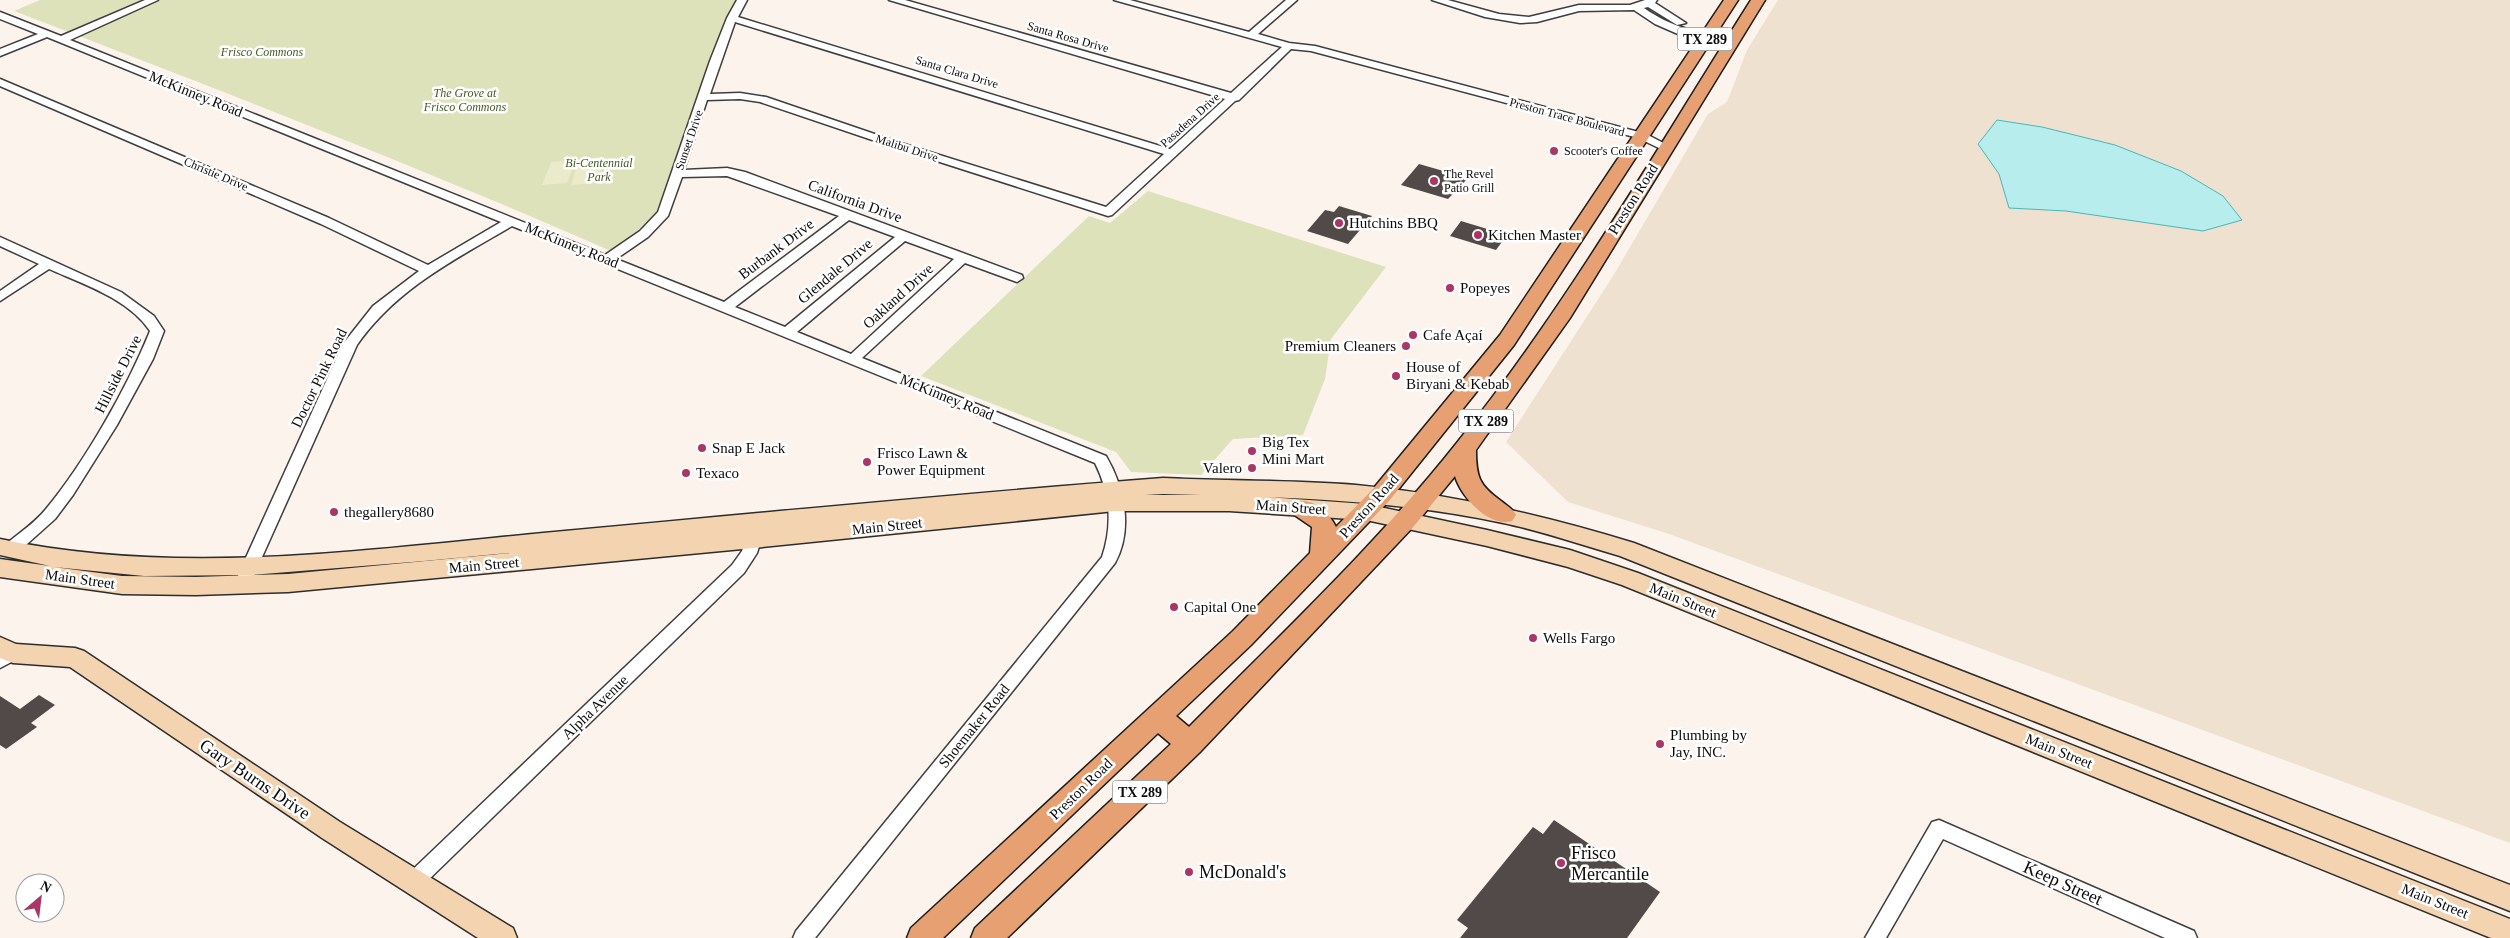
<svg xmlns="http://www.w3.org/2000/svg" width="2510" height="938" viewBox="0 0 2510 938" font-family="'Times New Roman',serif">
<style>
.farmland{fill:#efe1d0}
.green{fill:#dde2bb}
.pitch{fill:#ebeacb}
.water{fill:#b7eded;stroke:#48b6bb}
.building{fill:#524a49}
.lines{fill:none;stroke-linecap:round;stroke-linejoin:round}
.street-casing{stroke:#3e3e3e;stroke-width:3}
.secondary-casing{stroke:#2d2d2d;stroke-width:3}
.primary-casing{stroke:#1c1c1c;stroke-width:3}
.street{fill:#fff;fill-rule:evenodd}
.secondary{fill:#f4d4b0;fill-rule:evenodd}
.primary{fill:#e6a072;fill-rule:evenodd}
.poi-dot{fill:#a93665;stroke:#fff;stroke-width:2}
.labels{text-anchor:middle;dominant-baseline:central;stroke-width:5;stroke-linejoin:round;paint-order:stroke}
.far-street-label{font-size:12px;fill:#0b0b0b;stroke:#fff}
.far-park-label{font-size:12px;font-style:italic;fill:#435a25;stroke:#fff}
.far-poi-label{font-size:12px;fill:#0b0b0b;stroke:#fff;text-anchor:start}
.shield{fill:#fff;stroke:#545454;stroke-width:1}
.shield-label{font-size:14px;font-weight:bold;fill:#0b0b0b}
.street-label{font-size:15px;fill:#0b0b0b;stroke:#fff}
.poi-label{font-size:15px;fill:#0b0b0b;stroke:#fff;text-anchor:start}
.near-street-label{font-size:18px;fill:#0b0b0b;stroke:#fff}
.near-poi-label{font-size:18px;fill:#0b0b0b;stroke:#fff;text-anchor:start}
</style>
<rect width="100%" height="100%" fill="#fcf3ec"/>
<path class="farmland" d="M1778 0H2510V843L1669 534 1568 502 1506 442 1613 276 1708 114 1727 102 1747 50Z"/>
<path class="green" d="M40 0H745L695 103 654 218 611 251C415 165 214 88 14 11Z
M1148 191 1386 267 1331 339 1325 379 1303 435 1233 439 1201 475 1131 472 1116 452 921 376 1089 216 1110 223Z"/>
<path class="pitch" d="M604 157 596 183 571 185 579 159Z
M576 160 567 183 542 185 551 162Z"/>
<path class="water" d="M1997 120 2042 127 2115 145 2181 171 2223 196 2242 220 2203 231 2066 211 2009 208 1999 174 1978 144Z"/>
<path class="building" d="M1419 164 1468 178 1448 199 1401 185Z
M1339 206 1372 216 1348 244 1307 231 1325 210 1334 212Z
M1461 221 1507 235 1496 250 1450 236Z
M39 695 55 705 31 723 37 727 6 749 0 745V696L20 709Z
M1554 820 1660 892 1627 938H1460L1468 928 1457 920 1533 827 1543 834Z"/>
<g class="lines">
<defs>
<path id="street" d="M145 0H158L70 40 605 255 640 231 658 212 710 61 727 18 737 0H747L738 17 1170 149 1225 99 889 0H905L1231 93 1282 47 1114 0H1130L1249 32 1286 0H1297L1258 34 1289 43 1315 46 1646 134 1671 147 1669 149H1661L1638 138 1311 51 1291 49 1239 100 1235 101 1112 215 1108 216 893 147 760 102 740 99 707 100 684 170 727 168 745 172 1022 275 1023 278 1017 282 965 263 862 358 1106 456C1125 488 1133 530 1115 563L815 938H793L796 931 1102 557C1113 525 1110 493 1095 463L512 226C454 260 396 289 357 345L254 575 252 579 246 581 240 579 238 575 343 344 373 306 419 271 321 224 0 86V79L329 218 428 265 501 222 47 37 0 56V49L38 34 0 19V12L61 36ZM735 22 1164 154 1106 207 901 143 766 97 740 93 710 94ZM727 176 839 216 724 302 616 259 648 237 668 216 682 177ZM849 220 895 237 785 327 735 307ZM905 241 954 259 851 354 797 332Z
M1432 0H1448L1499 14 1529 17 1579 5H1630L1645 0H1657L1655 3 1686 23 1677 25 1648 7 1644 8C1671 27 1699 34 1732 37L1737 40 1732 43 1718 42 1678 34 1655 24 1634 10 1579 11 1537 22 1520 23 1485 17Z
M0 237 121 292 154 316 164 331 153 359 117 425 73 495 55 519 17 553H5L3 549 5 545C19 533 35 523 46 509 85 462 127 388 150 331 129 299 83 284 49 269L0 301V291L39 264 0 246Z
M756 524 762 526 764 530 757 553 744 573 421 887 414 890 407 887 404 881 407 875 732 565 742 551 750 526Z
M13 646 19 648 21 653 19 658 0 668V652Z
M1939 820 2194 931 2197 938H2165L1943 839 1886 938H1865L1932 822Z"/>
<path id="secondary" d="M1163 478C1227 481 1292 480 1356 485 1451 494 1543 515 1634 543L2510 885V911L1620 556C1581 545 1542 531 1503 523 1424 506 1345 500 1265 497L1366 504 1487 530 1570 550 1638 573 2510 919V938H2491L1622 585 1568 567 1487 546 1366 520 1229 511H1115L753 548 288 592 196 595 122 594 0 577V559L50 566 0 555V539C179 577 363 550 543 533 750 514 956 494 1163 478ZM1163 494 1201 495H1145ZM1003 506 288 574 196 577 122 576 54 567 144 576 251 575 424 561Z
M0 637 16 644 75 648 84 651 340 822 513 928 517 938H478L322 838 70 667 13 663 0 658Z"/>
<path id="primary" d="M1724 0H1738L1514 345 1389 501 1251 645 1176 716 1189 727C1280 635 1376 545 1456 444 1567 306 1656 150 1751 0H1765L1570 318 1476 450C1476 477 1479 485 1501 501 1507 506 1512 508 1516 515L1512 521C1489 528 1461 497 1455 476L1414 526 1200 752 1007 938H971L975 928 1171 744 1158 733 943 938H907L911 928 1233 631 1310 553 1312 527 1293 514 1289 508 1293 502C1312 496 1328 511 1336 527L1373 489 1500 335Z"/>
</defs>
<use href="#street" class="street-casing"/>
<use href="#secondary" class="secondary-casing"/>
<use href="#primary" class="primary-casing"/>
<use href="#street" class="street"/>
<use href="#secondary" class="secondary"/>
<use href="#primary" class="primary"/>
</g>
<g class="poi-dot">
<circle cx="1554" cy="151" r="5"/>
<circle cx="1434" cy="181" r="5"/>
<circle cx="1339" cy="223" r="5"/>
<circle cx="1478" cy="235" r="5"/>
<circle cx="1450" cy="288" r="5"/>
<circle cx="1413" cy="335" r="5"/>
<circle cx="1406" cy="346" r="5"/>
<circle cx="1396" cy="376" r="5"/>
<circle cx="702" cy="448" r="5"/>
<circle cx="1252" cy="451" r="5"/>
<circle cx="867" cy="462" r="5"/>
<circle cx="1252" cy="468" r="5"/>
<circle cx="686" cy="473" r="5"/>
<circle cx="334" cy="512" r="5"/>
<circle cx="1174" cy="607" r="5"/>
<circle cx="1533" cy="638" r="5"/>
<circle cx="1660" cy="744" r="5"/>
<circle cx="1561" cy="863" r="5"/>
<circle cx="1189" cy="872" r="5"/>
</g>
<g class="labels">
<g class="far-street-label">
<text transform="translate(1068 37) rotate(16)">Santa Rosa Drive</text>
<text transform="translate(957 72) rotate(17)">Santa Clara Drive</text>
<text transform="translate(1567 117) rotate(15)">Preston Trace Boulevard</text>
<text transform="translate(1190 120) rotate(-42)">Pasadena Drive</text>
<text transform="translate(689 140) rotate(-71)">Sunset Drive</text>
<text transform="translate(907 148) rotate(18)">Malibu Drive</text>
<text transform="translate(216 174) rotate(23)">Christie Drive</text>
</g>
<g class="far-park-label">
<text x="262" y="52">Frisco Commons</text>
<text x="465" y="93">The Grove at<tspan x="465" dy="14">Frisco Commons</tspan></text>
<text x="599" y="163">Bi-Centennial<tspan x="599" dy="14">Park</tspan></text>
</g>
<g class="far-poi-label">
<text x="1564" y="151">Scooter's Coffee</text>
<text x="1444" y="174">The Revel<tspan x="1444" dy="14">Patio Grill</tspan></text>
</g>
<g class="shield">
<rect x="1677.5" y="27.5" width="55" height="23" rx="4"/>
<rect x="1458.5" y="409.5" width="55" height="23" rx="4"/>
<rect x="1112.5" y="780.5" width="55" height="23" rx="4"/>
</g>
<g class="shield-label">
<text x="1705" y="39">TX 289</text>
<text x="1486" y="421">TX 289</text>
<text x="1140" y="792">TX 289</text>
</g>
<g class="street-label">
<text transform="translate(196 94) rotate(22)">McKinney Road</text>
<text transform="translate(1633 199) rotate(-58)">Preston Road</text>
<text transform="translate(855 201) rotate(20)">California Drive</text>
<text transform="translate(572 245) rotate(22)">McKinney Road</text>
<text transform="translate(776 249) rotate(-37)">Burbank Drive</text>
<text transform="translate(835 271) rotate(-40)">Glendale Drive</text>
<text transform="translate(898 296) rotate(-42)">Oakland Drive</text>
<text transform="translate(118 374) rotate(-63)">Hillside Drive</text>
<text transform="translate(319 378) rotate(-64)">Doctor Pink Road</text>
<text transform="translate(947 397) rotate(22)">McKinney Road</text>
<text transform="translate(1369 506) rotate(-48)">Preston Road</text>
<text transform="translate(1291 507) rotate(4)">Main Street</text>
<text transform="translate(887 526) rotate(-6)">Main Street</text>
<text transform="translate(484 565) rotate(-5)">Main Street</text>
<text transform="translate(80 579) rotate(8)">Main Street</text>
<text transform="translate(1683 600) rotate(22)">Main Street</text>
<text transform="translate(595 707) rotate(-44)">Alpha Avenue</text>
<text transform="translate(974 726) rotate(-51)">Shoemaker Road</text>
<text transform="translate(2059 751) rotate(22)">Main Street</text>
<text transform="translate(1081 789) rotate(-44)">Preston Road</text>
<text transform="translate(2435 901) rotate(22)">Main Street</text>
</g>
<g class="poi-label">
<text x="1349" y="223">Hutchins BBQ</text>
<text x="1488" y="235">Kitchen Master</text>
<text x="1460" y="288">Popeyes</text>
<text x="1423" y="335">Cafe Açaí</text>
<text x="1396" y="346" text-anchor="end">Premium Cleaners</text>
<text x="1406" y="367">House of<tspan x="1406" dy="17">Biryani &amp; Kebab</tspan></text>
<text x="1262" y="442">Big Tex<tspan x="1262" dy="17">Mini Mart</tspan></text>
<text x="712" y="448">Snap E Jack</text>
<text x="877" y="453">Frisco Lawn &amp;<tspan x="877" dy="17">Power Equipment</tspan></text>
<text x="1242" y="468" text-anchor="end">Valero</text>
<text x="696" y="473">Texaco</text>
<text x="344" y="512">thegallery8680</text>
<text x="1184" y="607">Capital One</text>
<text x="1543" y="638">Wells Fargo</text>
<text x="1670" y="735">Plumbing by<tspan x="1670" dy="17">Jay, INC.</tspan></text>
</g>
<g class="near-street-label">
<text transform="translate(255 779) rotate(34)">Gary Burns Drive</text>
<text transform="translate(2063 883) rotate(24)">Keep Street</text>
</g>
<g class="near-poi-label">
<text x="1571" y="853">Frisco<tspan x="1571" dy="21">Mercantile</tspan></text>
<text x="1199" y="872">McDonald's</text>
</g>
</g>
<g transform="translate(40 898) rotate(28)"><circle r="24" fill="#ffffff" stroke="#9d9d9d"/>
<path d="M0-4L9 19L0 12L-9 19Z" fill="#a93665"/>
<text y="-8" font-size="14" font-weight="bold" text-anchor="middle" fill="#0b0b0b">N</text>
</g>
</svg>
